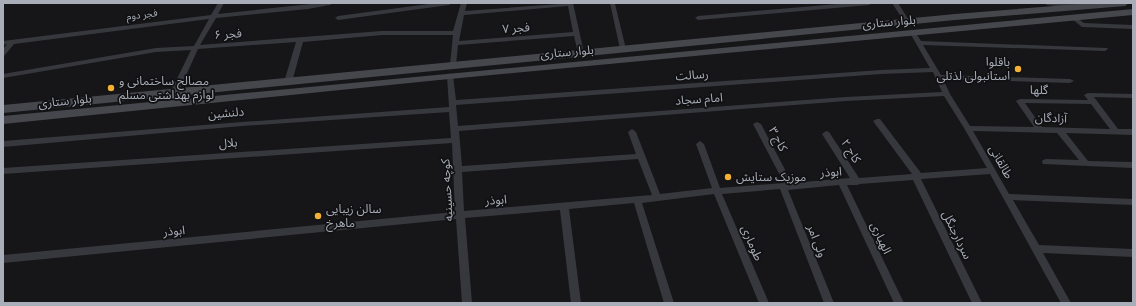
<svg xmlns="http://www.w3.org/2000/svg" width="1136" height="306" viewBox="0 0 1136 306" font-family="Karla,'Noto Sans Arabic',sans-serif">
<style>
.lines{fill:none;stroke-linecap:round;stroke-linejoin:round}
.minor{fill:#37383d;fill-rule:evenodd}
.secondary{fill:#45474d;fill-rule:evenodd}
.poi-dot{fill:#f2b134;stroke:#111113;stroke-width:1.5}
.labels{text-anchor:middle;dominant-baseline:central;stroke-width:3.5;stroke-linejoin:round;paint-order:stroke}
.far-street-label{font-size:10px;fill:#a8adb8;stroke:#111113}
.street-label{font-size:12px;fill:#a8adb8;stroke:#111113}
.poi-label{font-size:12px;fill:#a8adb8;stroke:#111113;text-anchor:start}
</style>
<rect width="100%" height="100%" fill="#161618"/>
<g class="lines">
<path class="minor" d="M218 3H224L218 14 320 3H333L330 5 308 9 216 18 200 45 382 31H453L461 3H467L465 11 573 3 584 53 581 55 578 53 574 36 458 45 456 65 453 67 450 65 453 35H382L303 42 292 82 288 84 284 82 296 42 198 49 178 93 174 95 170 93 191 50 156 52 3 78V74L156 48 194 46 209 19 14 44 5 55 3 56V49L7 44 3 45V41L211 15ZM568 6 573 32 459 41 464 15Z
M436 3H452L449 5 338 20 335 18 338 16Z
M610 3 615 4 626 49 625 50H621L620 49Z
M849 3H872L869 5 698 20 695 18 698 16Z
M892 3H898L910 22 909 23H905Z
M1044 3C1054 3 1076 1 1084 6L1081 8 1047 5Z
M1074 16 1084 23 1133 25V29L1082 27 1072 19 1071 18Z
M913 31 915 32 921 41 1107 48 1108 49 1105 51 923 45 941 75 1070 79 1074 81 1070 83 943 79 950 94 970 126 1034 127 1016 101 1020 99 1088 100 1084 95 1088 93 1133 94V98L1094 97 1118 129H1133V135L1066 133 1088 161 1133 162V168L1043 164 1042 162 1043 160 1046 159 1079 160 1057 133 973 131 1009 194 1133 199V205L1013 200 1039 245 1133 249V257L1043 253 1071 303H1061L990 174 921 179 982 303H972L913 180 860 184 857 185H847L904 303H894L839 185 788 190 834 303H824L780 189 722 194 769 303H759L714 194 642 203 674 303H664L634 203 569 209 581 303H571L560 210 465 218 472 303H462L456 219 3 263V255L455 212 452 143 3 174V168L451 138 449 112 242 126 3 147V141L242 122 449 107 447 76 450 74 453 76 456 100 881 70 930 68 910 33ZM933 72 942 92 846 97 458 126 456 105 881 74ZM944 96 964 128 987 168 921 173 880 119H877L873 121 912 174 859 178 829 132 826 131 822 134 850 178 792 183 761 124 757 122 753 124 784 183 720 188 704 144 700 141 696 144 712 188 660 194 636 132 632 129 628 132 636 154 462 166 459 131 846 101ZM1025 103 1091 104 1110 129 1042 127ZM638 159 652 195 464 211 462 172Z"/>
<path class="secondary" d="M1092 3H1129L1125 6 955 20 3 113V105L955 14Z
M1133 9V15L439 80 3 124V116Z"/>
</g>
<g class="poi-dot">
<circle cx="1018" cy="69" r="4"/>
<circle cx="111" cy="88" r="4"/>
<circle cx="728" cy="177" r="4"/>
<circle cx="318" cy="216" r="4"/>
</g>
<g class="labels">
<g class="far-street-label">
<text transform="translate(142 15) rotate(-7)">فجر دوم</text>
</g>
<g class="street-label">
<text transform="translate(889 22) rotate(-5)">بلوار ستاری</text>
<text transform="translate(516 28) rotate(-4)">فجر ۷</text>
<text transform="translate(228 34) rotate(-4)">فجر ۶</text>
<text transform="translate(567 52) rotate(-5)">بلوار ستاری</text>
<text transform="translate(692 75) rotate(-4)">رسالت</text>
<text transform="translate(1039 90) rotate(1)">گلها</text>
<text transform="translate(699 99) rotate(-4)">امام سجاد</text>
<text transform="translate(65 101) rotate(-6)">بلوار ستاری</text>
<text transform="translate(226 113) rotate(-5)">دلنشین</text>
<text transform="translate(1051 118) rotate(2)">آزادگان</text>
<text transform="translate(778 139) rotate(62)">کاج ۳</text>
<text transform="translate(228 143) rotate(-4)">بلال</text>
<text transform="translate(851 151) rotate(58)">کاج ۲</text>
<text transform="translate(1001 162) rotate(60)">طالقانی</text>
<text transform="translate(831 172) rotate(-4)">ابوذر</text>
<text transform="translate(447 190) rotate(-93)">کوچه حسینیه</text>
<text transform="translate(496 200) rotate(-4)">ابوذر</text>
<text transform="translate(174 231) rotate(-5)">ابوذر</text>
<text transform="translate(957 235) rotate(64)">سردارجنگل</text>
<text transform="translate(881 238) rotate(65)">الهیاری</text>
<text transform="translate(817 241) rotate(69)">ولی امر</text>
<text transform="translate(752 243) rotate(67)">طوماری</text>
</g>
<g class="poi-label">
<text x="1010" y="62" text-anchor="end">باقلوا<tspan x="1010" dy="14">استانبولی لذتلی</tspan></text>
<text x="119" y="81">مصالح ساختمانی و<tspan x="119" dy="14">لوازم بهداشتی مسلم</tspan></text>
<text x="736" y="177">موزیک ستایش</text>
<text x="326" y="209">سالن زیبایی<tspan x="326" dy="14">ماهرخ</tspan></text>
</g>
</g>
<rect width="1136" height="306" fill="none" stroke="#a8adb8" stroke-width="8"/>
</svg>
